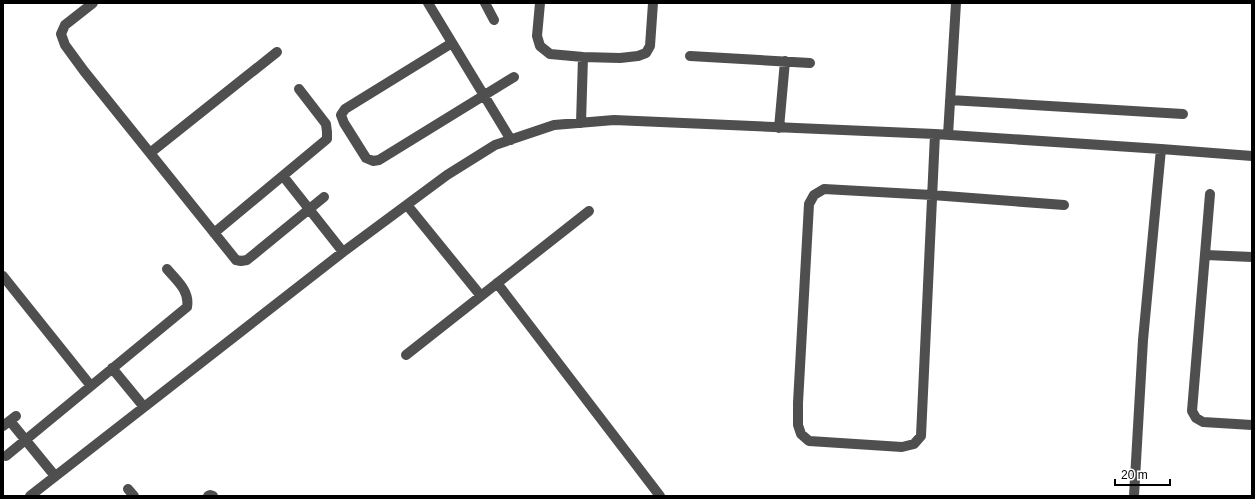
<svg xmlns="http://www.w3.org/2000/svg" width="1255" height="499" viewBox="0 0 1255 499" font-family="Helvetica,sans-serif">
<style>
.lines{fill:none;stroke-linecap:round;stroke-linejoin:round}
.minor{stroke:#4f4f4f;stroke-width:10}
</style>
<rect width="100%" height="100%" fill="#fff"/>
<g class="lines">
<path class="minor" d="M93 3 65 25 61 34 65 45 84 71 236 260 241 261 247 260 324 197
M428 3 511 140
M485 3 494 20
M540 3 537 36 540 46 550 54 583 57 620 58 638 56 646 53 650 46 653 3
M452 43 345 109 341 115 344 123 366 158 373 161 379 160 514 77
M690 56 810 63
M950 100 1183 114
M581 123 583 57
M779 128 785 61
M935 134 921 436 914 444 902 447 809 441 801 434 798 425V403L809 204 814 195 824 189 932 195 1064 205
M948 135 956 3
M1161 149 1252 156
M150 153 277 52
M283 176 343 252
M1210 194 1192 411 1196 418 1203 422 1252 425
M407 205 481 296
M214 233 327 139V132L326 124 299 89
M1206 255 1252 257
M3 276 91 386
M497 283 660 496
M406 355 589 211
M112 368 144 407
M10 421 55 476
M3 426 16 416
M6 456 187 307C190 291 177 281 167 269
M128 489 134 496
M30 496 343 252 447 175 495 145 554 125 614 120 935 134 1161 149 1143 340 1134 496
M208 496 210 495 213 496"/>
</g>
<rect width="1255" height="499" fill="none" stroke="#000000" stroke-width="8"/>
<path d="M1115 479v6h55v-6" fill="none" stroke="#000000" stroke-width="2"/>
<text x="1121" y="479" font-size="12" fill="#000000" stroke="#ffffff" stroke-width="3" paint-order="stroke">20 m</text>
</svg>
